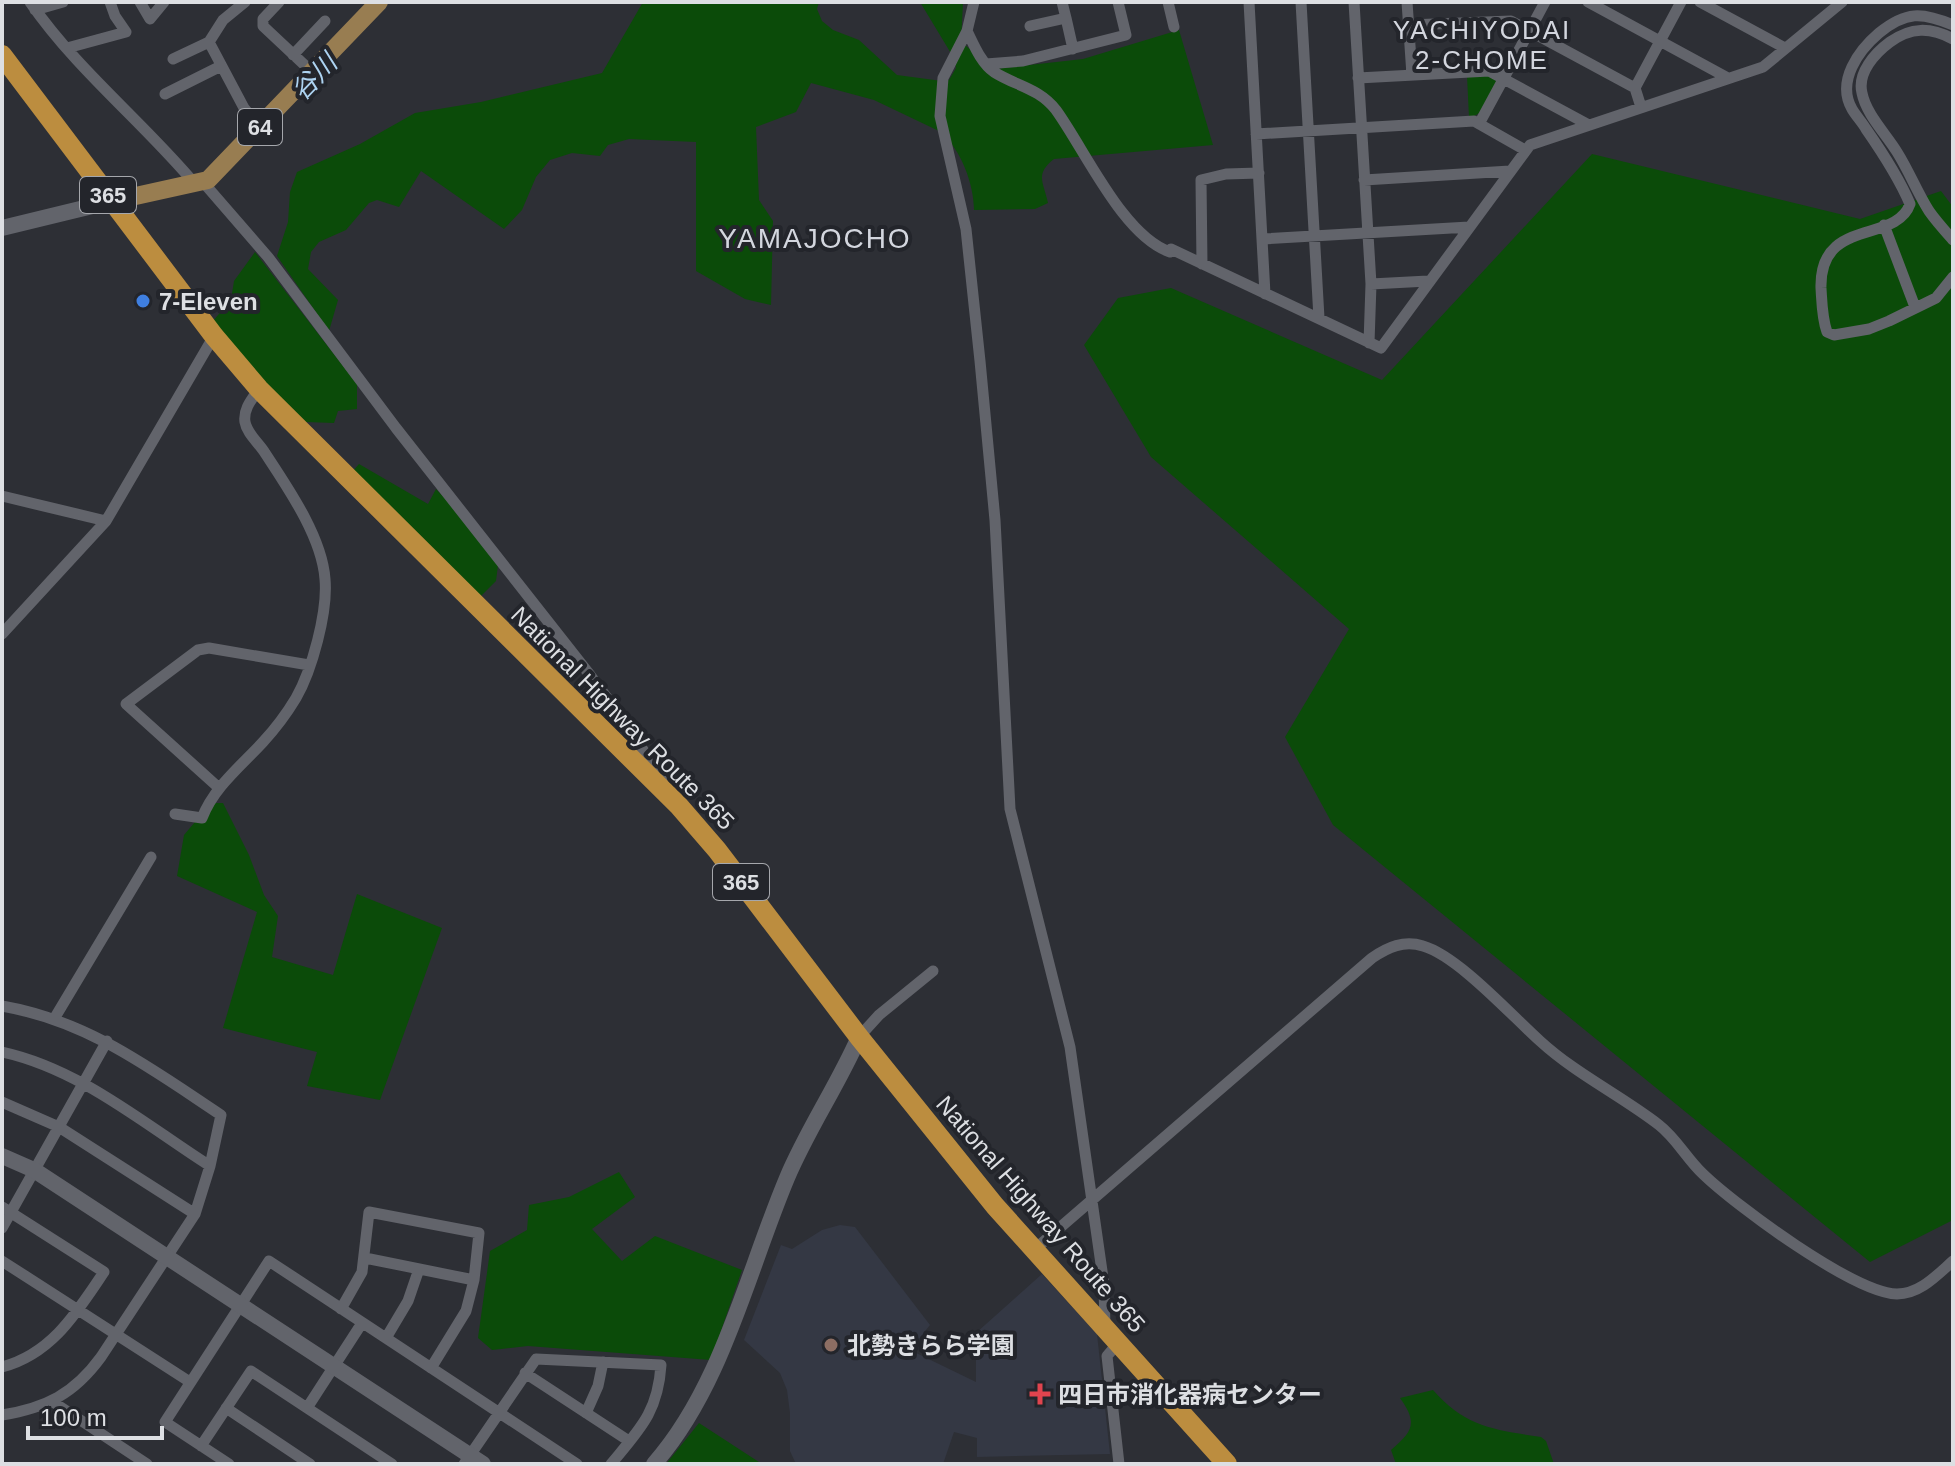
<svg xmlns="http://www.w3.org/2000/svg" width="1955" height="1466" viewBox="0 0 1955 1466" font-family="Arial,'Noto Sans JP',sans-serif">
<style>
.built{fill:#343844}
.green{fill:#0b4b09}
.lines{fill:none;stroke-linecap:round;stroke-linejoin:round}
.street{stroke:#62646b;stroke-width:11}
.secondary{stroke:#62646b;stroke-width:16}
.primary{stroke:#987d51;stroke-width:18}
.highway{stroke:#bc8d3f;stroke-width:20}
.shop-dot{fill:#3f7fe0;stroke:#23252b;stroke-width:3}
.education-dot{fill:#8d6e63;stroke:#23252b;stroke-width:3}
.health-dot{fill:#e0444e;stroke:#23252b;stroke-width:3}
.labels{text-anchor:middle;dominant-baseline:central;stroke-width:8;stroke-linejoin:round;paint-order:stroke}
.shield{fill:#23252b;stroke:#a5a7ac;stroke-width:2}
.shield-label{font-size:22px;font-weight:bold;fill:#dddfe3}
.poi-label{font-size:24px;font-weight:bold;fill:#dddfe3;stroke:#23252b;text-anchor:start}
.street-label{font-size:24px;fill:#dddfe3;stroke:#23252b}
.neighbourhood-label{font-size:26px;letter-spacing:2px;fill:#d3d6de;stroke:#23252b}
.water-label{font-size:26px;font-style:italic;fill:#add3f1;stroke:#23252b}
.quarter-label{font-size:28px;letter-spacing:2px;fill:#d3d6de;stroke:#23252b}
</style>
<rect width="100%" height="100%" fill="#2d2f35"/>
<path class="built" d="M840 1225 855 1227 930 1325 910 1350 976 1382V1333L1042 1274 1097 1334 1110 1454 977 1457V1438L954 1432 943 1464H796L790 1451V1413L787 1390 780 1373 744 1340 781 1245 792 1249 822 1230Z"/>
<path class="green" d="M643 2H819L817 9 822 21 833 30 859 40 897 75 942 81 949 80 956 68 952 55 920 2H963L961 42 995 69 1083 59 1179 30 1213 145 1054 159C1035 174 1043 181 1048 203L1035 209 974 210C974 184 961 150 941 132L874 100 811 83 796 112 756 127 759 200 773 221 771 305 745 299 696 271V142L629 139 608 145 600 156 572 153 550 160 536 177 522 210 504 229 421 171 399 207 377 200 369 203 346 230 319 242 311 252 308 269 338 300 329 331 277 256 288 222 290 192 297 172 360 144 415 113 481 102 602 73Z
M1489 74 1497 82C1490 95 1485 116 1469 117L1467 76Z
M1592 154 1860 219 1941 191 1953 207V1220L1870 1262 1333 825 1285 737 1349 629 1151 457 1084 345 1118 298 1171 288 1382 380Z
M255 252 357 384V409L338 411 334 423 306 422 255 373 212 322 231 300 234 281Z
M359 464 428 504 436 489 472 527 498 565 496 581 479 598 352 472Z
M211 803H223L249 855 264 895 278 916 272 957 333 975 357 894 442 928 380 1100 307 1086 317 1052 223 1028 257 912 177 876 184 835Z
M619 1172 635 1197 592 1229 622 1261 655 1236 742 1270 711 1360 528 1346 492 1350 478 1338 490 1251 527 1230 529 1205 569 1197Z
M1433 1390C1465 1427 1495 1430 1541 1437L1546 1441 1554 1464H1396L1391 1450C1413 1431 1418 1423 1400 1398Z
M699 1423 762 1464H666Z"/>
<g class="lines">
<path class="street" d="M30 2C77 70 142 121 195 184
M140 2 150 19 164 2
M279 2 263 19V26L312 72
M974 2 967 31C974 45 981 63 994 72 1016 86 1039 88 1056 110 1085 150 1123 236 1170 252L1171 249 1381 348 1530 145 1763 67 1842 2
M1168 2 1174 27
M1249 2 1265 294
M1301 2 1319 318
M1354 2 1371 284 1369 343
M1407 2 1412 75
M1588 2 1728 78
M1700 2 1785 48
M35 10 63 2
M1066 18 1073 49
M1409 25 1511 21 1635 88 1641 107
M1953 25C1922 12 1906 11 1879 33 1859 50 1836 81 1852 109 1856 116 1862 122 1866 129 1882 152 1899 178 1910 204 1896 244 1819 217 1821 288 1822 304 1822 318 1827 332L1834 335 1869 329 1889 321 1936 298 1953 277
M1030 26 1066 18 1062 2
M967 31 943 78 940 116 966 229 980 361 995 520 1010 809 1070 1047 1104 1285 1105 1329
M1953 39C1930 27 1911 27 1890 42 1875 53 1857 73 1862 93 1866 114 1886 134 1897 152 1909 171 1917 192 1929 211 1936 221 1945 231 1953 240
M209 42 244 108 260 127
M67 48 126 32 115 16 110 2
M293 55 325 21
M173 59 209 42 223 20 245 2
M986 64 1023 61 1126 35 1118 2
M1358 78 1489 71 1589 125
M1635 88 1681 2
M165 94 221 66
M1479 124 1545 2
M1256 134 1474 121 1525 150
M1364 180 1510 171
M203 182 268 257 396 428 590 675 626 723 662 780
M1884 225 1915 307
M1263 239 1469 227
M1202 264 1201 180 1226 174 1259 173
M1371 284 1428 281
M2 496 106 521
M2 634 106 521 214 336
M219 788 126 704 198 650 209 648 309 665
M175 814 202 818C214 787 241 766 263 742 275 729 287 713 296 698 312 670 328 612 325 579 322 537 288 488 265 453 259 443 247 434 245 422 243 409 252 399 259 389
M2 1006C88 1021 150 1068 221 1115L210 1166 195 1214 101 1357C74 1394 46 1408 2 1415
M54 1019 151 857
M859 1037 879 1015 933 971
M2 1052C80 1069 144 1124 210 1166
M2 1102 59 1127 195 1214
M2 1207 104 1272C77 1312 52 1354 2 1367
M2 1228 107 1041
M1034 1250 1372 958C1388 947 1404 940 1423 946 1458 956 1512 1016 1540 1041 1576 1074 1620 1095 1659 1125 1676 1138 1687 1159 1703 1174 1735 1205 1854 1293 1897 1294 1920 1294 1937 1275 1953 1261
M365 1258 474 1280
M2 1261 190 1382
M341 1309 362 1272 369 1212 479 1233 474 1280 466 1311 431 1368
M386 1338 408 1301 419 1269
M1118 1343 1107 1356 1119 1464
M525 1373 629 1441
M53 1402 147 1464
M226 1408 310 1464
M307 1408 362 1323
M586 1413 598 1386 603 1362
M201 1446 251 1371 392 1464
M229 1464 165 1422 269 1261 577 1464
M464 1464 536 1359 661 1365C658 1412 640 1429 611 1464"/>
<path class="secondary" d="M2 228 113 201
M2 1156 34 1170 483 1464
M654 1464C722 1387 747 1273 787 1178 807 1130 838 1085 859 1037"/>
<path class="primary" d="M113 201 208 180 379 2"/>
<path class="highway" d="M2 55 214 336 259 389 679 806 717 850 859 1037 995 1206 1227 1464"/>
</g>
<circle class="shop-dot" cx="143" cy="301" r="8"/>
<circle class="education-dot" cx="831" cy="1345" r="8"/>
<path class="health-dot" d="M1036 1382h8v8h8v8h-8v8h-8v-8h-8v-8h8z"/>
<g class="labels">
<g class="shield">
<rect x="238" y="109" width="44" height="36" rx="6"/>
<rect x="80" y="177" width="56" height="36" rx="6"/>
<rect x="713" y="864" width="56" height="36" rx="6"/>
</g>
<g class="shield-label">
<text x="260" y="127">64</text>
<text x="108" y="195">365</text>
<text x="741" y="882">365</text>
</g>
<g class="poi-label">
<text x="159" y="301">7-Eleven</text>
<text x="847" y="1345">北勢きらら学園</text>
<text x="1058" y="1394">四日市消化器病センター</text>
</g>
<g class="street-label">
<text transform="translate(623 718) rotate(45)">National Highway Route 365</text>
<text transform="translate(1041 1214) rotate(49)">National Highway Route 365</text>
</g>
<g class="neighbourhood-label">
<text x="1482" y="30">YACHIYODAI<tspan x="1482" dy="30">2-CHOME</tspan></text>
</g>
<g class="water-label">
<text transform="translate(314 77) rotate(-46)">谷川</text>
</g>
<g class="quarter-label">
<text x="815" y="238">YAMAJOCHO</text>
</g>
</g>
<rect width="1955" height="1466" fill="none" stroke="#dddfe3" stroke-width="8"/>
<path d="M28 1426v12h134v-12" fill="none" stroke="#dddfe3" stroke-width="4"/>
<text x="40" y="1426" font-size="24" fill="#dddfe3" stroke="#23252b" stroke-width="6" paint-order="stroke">100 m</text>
</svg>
